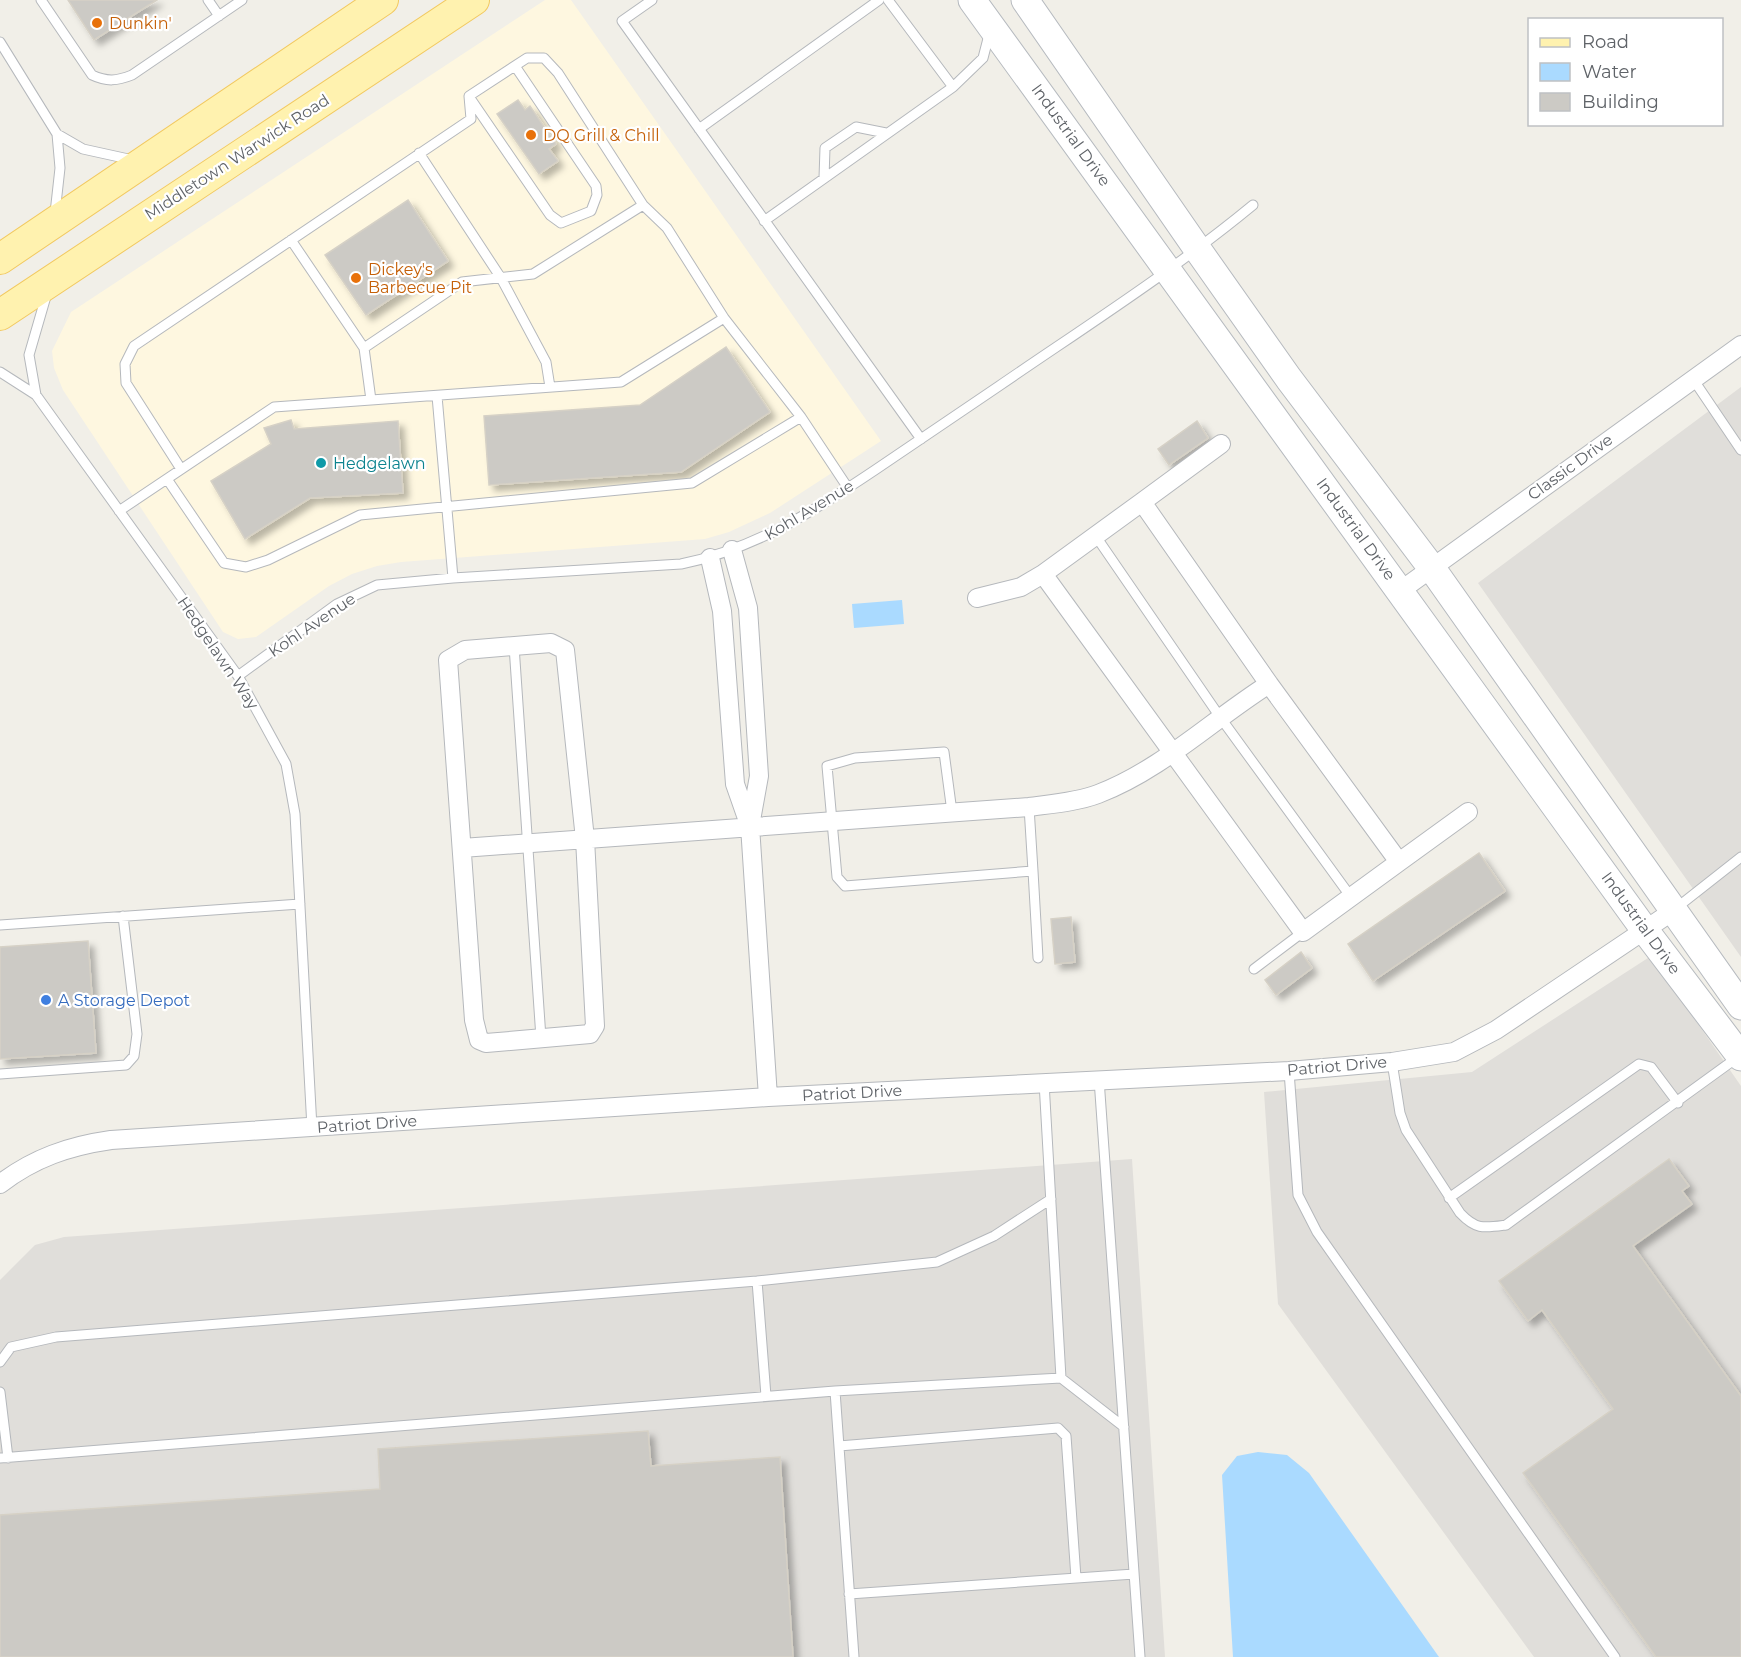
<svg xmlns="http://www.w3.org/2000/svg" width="1741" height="1657" viewBox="0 0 1741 1657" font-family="Montserrat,sans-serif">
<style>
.commercial{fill:#fef7e0}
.industrial{fill:#e0deda}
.water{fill:#aadaff}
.building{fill:#cccac5;stroke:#d6d1c6;stroke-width:1.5;filter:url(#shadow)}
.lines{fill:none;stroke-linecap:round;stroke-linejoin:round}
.lane-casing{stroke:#b5b8bc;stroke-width:11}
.street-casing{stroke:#b5b8bc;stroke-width:20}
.secondary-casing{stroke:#b6babf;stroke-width:29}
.primary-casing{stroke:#f2c960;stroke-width:32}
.lane{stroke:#fff;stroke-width:9}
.street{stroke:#fff;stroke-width:18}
.secondary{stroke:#fff;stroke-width:27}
.primary{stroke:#fff2af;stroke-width:30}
.food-dot{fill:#e8710a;stroke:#fff;stroke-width:2}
.culture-dot{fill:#0f9aa8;stroke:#fff;stroke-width:2}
.shop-dot{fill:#3f7fe0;stroke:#fff;stroke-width:2}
.labels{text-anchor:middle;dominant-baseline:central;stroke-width:4.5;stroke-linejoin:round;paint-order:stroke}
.food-label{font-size:16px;fill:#c56008;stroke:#fff;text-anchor:start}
.street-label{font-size:16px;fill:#5f6368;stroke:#fff}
.culture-label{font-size:16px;fill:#0d838f;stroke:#fff;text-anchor:start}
.shop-label{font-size:16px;fill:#366cbe;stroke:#fff;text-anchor:start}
</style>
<defs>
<filter id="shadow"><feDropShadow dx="5.5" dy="5.5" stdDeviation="3" flood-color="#0004"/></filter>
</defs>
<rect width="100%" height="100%" fill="#f1efe8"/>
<path class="commercial" d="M545 0H571L881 441 770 513 729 532 705 539 401 562 377 566 352 574 329 586 256 637 238 639 223 632 63 390 54 368 52 351 71 312Z"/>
<path class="industrial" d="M1741 387V957L1478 583Z
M1651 956 1741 1086V1657H1534L1278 1304 1264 1092 1472 1072Z
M1132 1159 1165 1657H0V1280L35 1245 64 1237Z"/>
<path class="water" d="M902 600 904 624 854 628 852 604Z
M1258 1452 1287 1455 1309 1473 1439 1657H1233L1222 1475 1237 1456Z"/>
<path class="building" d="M68 0H157L94 40Z
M518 100 525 110 530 106 556 144 549 149 558 161 539 174 497 114Z
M408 200 448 261 366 315 325 255Z
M726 347 770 412 681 472 489 485 484 416 640 405Z
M291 420 294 429 398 421 403 493 310 498 245 539 211 481 271 444 264 428Z
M1197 421 1208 438 1169 465 1158 449Z
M1479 853 1505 891 1373 981 1348 944Z
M1071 917 1075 962 1055 964 1051 919Z
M88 941 96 1053 0 1059V947Z
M1301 952 1312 968 1276 995 1265 980Z
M1669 1159 1689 1186 1682 1191 1692 1204 1633 1246 1741 1396V1657H1656L1523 1473 1613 1409 1542 1310 1528 1321 1499 1281Z
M648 1431 651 1466 780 1457 793 1657H0V1515L380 1489 378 1449Z"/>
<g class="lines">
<defs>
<path id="lane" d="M41 0 92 75C107 82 117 81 132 75L242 0
M208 0 219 16
M652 0 622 21 921 439
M0 42 57 134 60 168 55 213
M953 87 983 58 990 31
M470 98 550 215 561 223 591 211 597 195 596 186 515 66
M699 129 879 0
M57 134 83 149 133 160
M419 153 501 278 546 362 550 387
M824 178 825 148 856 127 886 133
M764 221 953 87 888 0
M291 240 364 348
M0 372 36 395 238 676 286 764 295 814 312 1128
M1693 379 1741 450
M36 395 29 355 47 293
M437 396 453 578
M371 400 364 348 462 282 533 274 643 205
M181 469 126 383 125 364 134 346 471 119 469 96 527 58H544L558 73 643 205 667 228 724 318
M167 479 224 563 246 567 268 560 360 515 692 483 801 417
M119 511 274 407 621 382 724 318 801 417 848 488
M1095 535 1220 717 1351 897
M514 646 541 1038
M238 676 337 604 377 585 453 578 681 564C755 549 814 511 875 470 916 442 957 414 999 386 1085 327 1173 271 1253 205
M952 812 944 752 855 758 827 766 837 877 845 886 1033 871 1029 807
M1033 871 1038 958
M1675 909 1741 857
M0 925 300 904
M1254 969 1303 932
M1392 1062 1400 1113 1406 1130 1460 1213C1476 1230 1484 1228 1506 1225L1738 1057
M1289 1071 1298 1195 1317 1232 1615 1657
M0 1074 126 1065 134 1056 137 1034 123 916
M1099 1079 1140 1657
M1044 1082 1061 1378
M1449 1198 1639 1064 1651 1067 1678 1103
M757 1281 766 1396
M0 1362 11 1347 56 1337 757 1281 937 1262 994 1236 1051 1199
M835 1391 854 1657
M0 1392 8 1458
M839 1446 1058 1428 1066 1436 1076 1578
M0 1458 835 1391 1061 1378 1124 1427
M849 1594 1134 1574"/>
<path id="street" d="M1142 502 1221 444
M732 550 748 608 759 776 750 826 768 1097
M710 558 722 611 735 784 749 824
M1400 591 1741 345
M977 598 1021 587 1043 574
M551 643 565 650 585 839 595 1026 590 1034 486 1043 479 1040 474 1020 448 660 465 650Z
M462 848 1029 807C1051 804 1077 802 1098 794 1161 770 1212 720 1269 684L1142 502 1043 574 1303 932 1399 862 1269 684
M1399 862 1468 812
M0 1184C34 1158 69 1146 111 1140L768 1097 1289 1071 1392 1062 1454 1052 1496 1030 1673 911"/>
<path id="secondary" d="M972 0 1644 929 1741 1057
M1025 0 1198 250 1289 379 1431 567 1741 1006"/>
<path id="primary" d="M0 259 383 0
M0 315 474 0"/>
</defs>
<use href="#lane" class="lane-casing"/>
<use href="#street" class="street-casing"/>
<use href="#secondary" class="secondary-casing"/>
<use href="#primary" class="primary-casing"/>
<use href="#lane" class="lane"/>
<use href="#street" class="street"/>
<use href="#secondary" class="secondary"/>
<use href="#primary" class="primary"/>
</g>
<g class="food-dot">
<circle cx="97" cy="23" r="6"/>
<circle cx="531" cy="135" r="6"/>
<circle cx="356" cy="278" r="6"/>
</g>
<circle class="culture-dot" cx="321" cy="463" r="6"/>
<circle class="shop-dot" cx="46" cy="1000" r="6"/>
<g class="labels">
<g class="food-label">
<text x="109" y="23">Dunkin'</text>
<text x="543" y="135">DQ Grill &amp; Chill</text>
<text x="368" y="269">Dickey's<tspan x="368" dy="18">Barbecue Pit</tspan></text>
</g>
<g class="street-label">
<text transform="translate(1071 135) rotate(54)">Industrial Drive</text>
<text transform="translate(237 157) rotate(-33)">Middletown Warwick Road</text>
<text transform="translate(1570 467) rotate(-36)">Classic Drive</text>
<text transform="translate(809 510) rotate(-31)">Kohl Avenue</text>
<text transform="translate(1356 529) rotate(54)">Industrial Drive</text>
<text transform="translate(312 625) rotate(-34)">Kohl Avenue</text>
<text transform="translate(218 653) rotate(56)">Hedgelawn Way</text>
<text transform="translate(1641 923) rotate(54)">Industrial Drive</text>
<text transform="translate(1337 1066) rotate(-5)">Patriot Drive</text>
<text transform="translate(852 1093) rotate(-3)">Patriot Drive</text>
<text transform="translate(367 1124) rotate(-4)">Patriot Drive</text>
</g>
<g class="culture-label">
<text x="333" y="463">Hedgelawn</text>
</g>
<g class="shop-label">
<text x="58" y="1000">A Storage Depot</text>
</g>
</g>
<rect x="1528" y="18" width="195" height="108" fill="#ffffff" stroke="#bfc1c3" stroke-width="1.5"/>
<rect x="1540" y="38" width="30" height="9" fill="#fff2af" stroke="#bfc1c3" stroke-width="1.5"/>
<text x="1582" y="48" font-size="18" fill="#5f6368">Road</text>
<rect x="1540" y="63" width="30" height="18" fill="#aadaff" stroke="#bfc1c3" stroke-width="1.5"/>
<text x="1582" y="78" font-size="18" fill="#5f6368">Water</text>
<rect x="1540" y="93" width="30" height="18" fill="#cccac5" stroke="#bfc1c3" stroke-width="1.5"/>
<text x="1582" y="108" font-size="18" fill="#5f6368">Building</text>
</svg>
